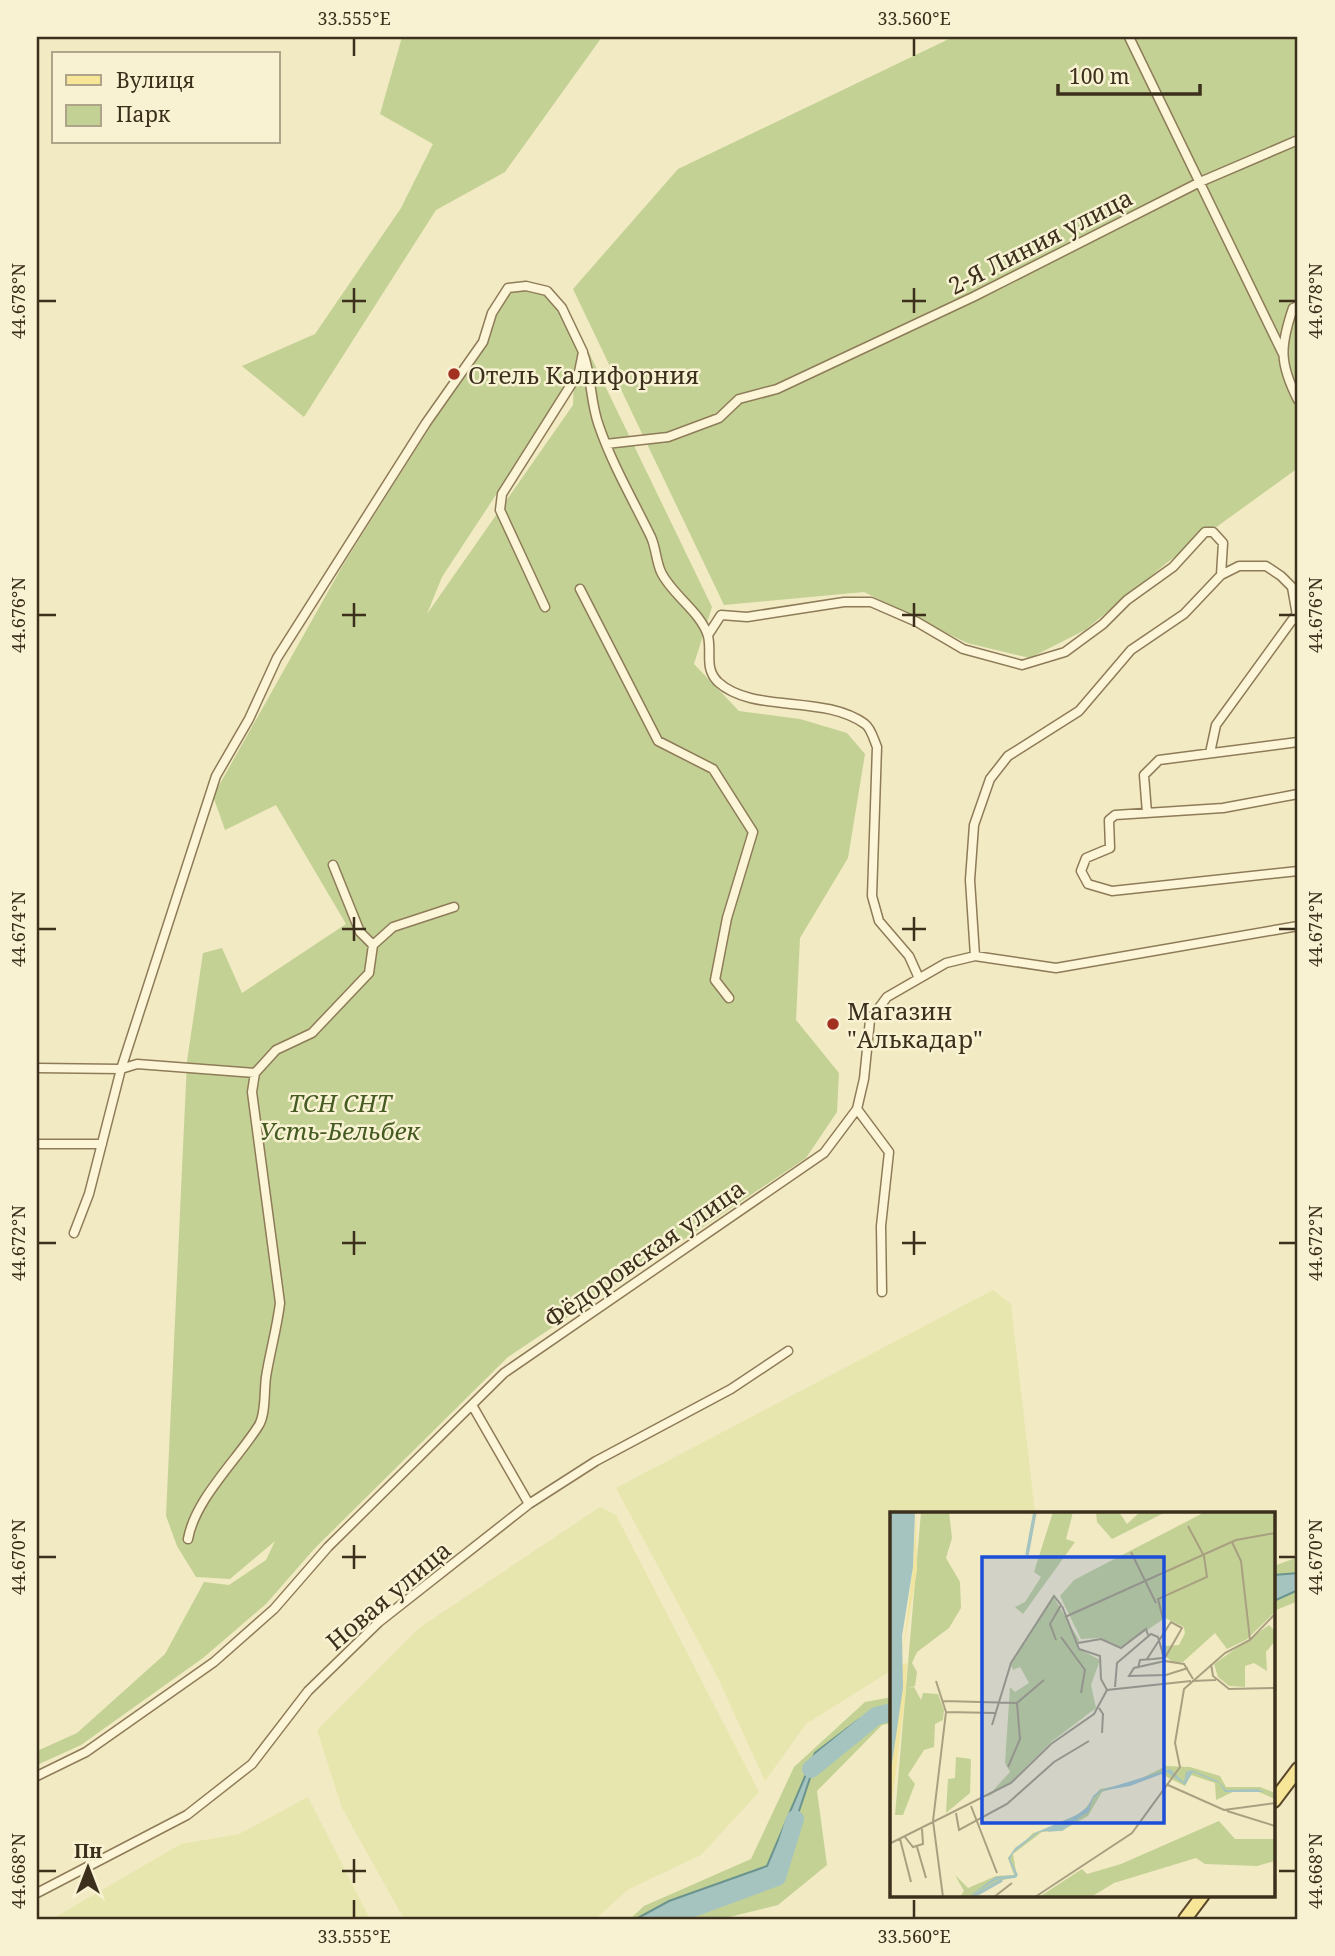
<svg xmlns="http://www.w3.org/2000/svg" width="1335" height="1956" viewBox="0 0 1335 1956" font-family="'Noto Serif',serif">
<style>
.farmland{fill:#e8e6af}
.green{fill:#c3d195;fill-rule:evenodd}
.water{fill:#a5c4bf;stroke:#6b948f;stroke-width:2}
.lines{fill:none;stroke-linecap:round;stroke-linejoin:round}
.river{stroke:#a5c4bf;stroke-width:18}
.street-casing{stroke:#8e7b58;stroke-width:11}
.primary-casing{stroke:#5b482c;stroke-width:16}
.street{stroke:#fcf5d7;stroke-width:8}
.primary{stroke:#f8e698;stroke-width:12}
.ticks{fill:none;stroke:#3c301d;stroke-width:2.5}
.poi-dot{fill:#a23122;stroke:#f8f2d3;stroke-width:2.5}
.labels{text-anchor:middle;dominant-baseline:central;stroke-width:5;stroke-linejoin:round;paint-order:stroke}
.street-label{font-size:24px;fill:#3c301d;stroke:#f8f2d3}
.poi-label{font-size:24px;fill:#3c301d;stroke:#f8f2d3;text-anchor:start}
.park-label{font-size:24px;font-style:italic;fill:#455b22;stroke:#f8f2d3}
.inset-river{fill:none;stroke:#a5c4bf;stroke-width:3.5}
.inset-road{fill:none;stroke:#a9a081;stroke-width:2}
.view{fill:#1d4ed8;fill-opacity:0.15;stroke:#1d4ed8;stroke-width:3.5}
.inset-edge{fill:none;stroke:#3c301d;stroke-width:3.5}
.neatline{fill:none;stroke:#3c301d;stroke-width:2.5}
.ticks-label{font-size:18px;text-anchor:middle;fill:#3c301d}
</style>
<rect width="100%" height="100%" fill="#f2eac3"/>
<path class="farmland" d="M993 1290 1011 1304 1035 1513H892V1670L806 1724 765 1781 717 1676 616 1488Z
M600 1507 616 1515 759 1792 701 1855 629 1889 595 1919H404L342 1808 317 1730 419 1628Z
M308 1797 370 1919H52L181 1844 239 1834Z"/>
<path class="green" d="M402 37H602L505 172 436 210 304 417 242 366 315 334 401 208 433 144 380 114Z
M953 37H1298V468L1168 562 1085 630 1030 658 967 643 864 592 724 605 573 289 678 169Z
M525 288C558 295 564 317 578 345L579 332 712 607 694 664 739 711 800 719 847 733 865 754 848 858 800 938 796 1020 839 1073 837 1112 806 1158 508 1357 315 1548 266 1604 203 1658 81 1745 37 1765V1751L77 1733 165 1654 204 1582 229 1585 266 1560 275 1541 230 1579 196 1577 177 1546 166 1516 187 1061 203 953 222 948 242 993 346 924 276 805 225 830 213 796 343 565 428 430 509 291ZM574 376 573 405 427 614 442 577Z
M1298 1557V1601L1274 1611V1566Z
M892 1697V1723L882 1725 817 1791 827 1865 778 1905 721 1919H630L644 1906 751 1859 794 1767 865 1702Z"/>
<path class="water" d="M1298 1573V1590L1274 1601V1575Z
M892 1703V1715L876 1716 871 1726 856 1732 813 1769 777 1877 663 1919H636L669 1901 767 1866 815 1753 858 1720Z"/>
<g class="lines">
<path class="river" d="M811 1769 876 1716 892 1712
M663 1919 777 1877 795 1819"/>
<defs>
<path id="street" d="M1129 37 1283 354
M1298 306 1293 308C1280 346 1279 363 1298 400
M583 353C592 377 590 402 599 426 612 464 633 500 651 537 656 548 656 561 661 572 672 595 701 612 708 636 712 653 704 668 718 682 753 714 824 694 865 724 871 728 874 740 877 747L872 896 879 921 909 956 918 976
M606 444 668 437 719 418 739 399 777 389 973 297 1200 182 1298 140
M580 589 658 741 713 769 753 832 727 918 715 980 729 998
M708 635 721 615 747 617 844 602H871L917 622 963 649 1022 665 1065 652 1103 624 1127 600 1173 567 1205 532H1213L1223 543 1221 575
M1210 753 1216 725 1298 612
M1298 794 1223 808 1115 815 1109 820 1110 848 1086 858 1081 871 1088 884 1112 891 1298 871
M1147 813 1144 775 1159 760 1298 742
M333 865 360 932 373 945
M975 956 970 880 974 825 990 779 1008 756 1079 711 1131 650 1184 614 1221 575 1239 566H1266L1281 576 1292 587 1298 621
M37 1068 121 1069 137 1064 255 1073
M857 1109 889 1152 881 1226 882 1292
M37 1144H102
M74 1233 89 1194 121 1069 216 776 249 719 277 658 426 423 483 342 492 313 508 288 526 286 547 291 562 308 583 352 579 372 502 494 500 510 545 607
M472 1405 529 1504
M188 1539C195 1499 238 1459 259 1425 266 1413 264 1391 266 1377 270 1352 277 1328 280 1303L252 1092 255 1073 276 1050 312 1033 369 973 373 945 393 927 454 907
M37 1776 86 1752 214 1662 274 1609 328 1547 504 1373 824 1153 857 1109 864 1079 870 1020 887 997 946 963 975 956 1056 968 1298 926
M37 1893 187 1815 252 1764 308 1691 379 1622 529 1504 596 1461 731 1389 788 1351"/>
<path id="primary" d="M1274 1801 1298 1769
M1185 1919 1203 1895"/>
</defs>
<use href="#street" class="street-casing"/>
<use href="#primary" class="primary-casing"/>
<use href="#street" class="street"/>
<use href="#primary" class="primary"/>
</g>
<path class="ticks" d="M354 38V56M914 38V56M354 288V313M914 288V313M38 301H56M342 301H366M902 301H926M1279 301H1296M354 603V627M914 603V627M38 615H56M342 615H366M902 615H926M1279 615H1296M354 917V941M914 917V941M38 929H56M342 929H366M902 929H926M1279 929H1296M354 1231V1255M914 1231V1255M38 1243H56M342 1243H366M902 1243H926M1279 1243H1296M354 1545V1569M38 1557H56M342 1557H366M1279 1557H1296M354 1859V1883M38 1871H56M342 1871H366M1279 1871H1296M354 1900V1918M914 1900V1918"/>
<g class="poi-dot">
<circle cx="454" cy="374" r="7"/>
<circle cx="833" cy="1024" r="7"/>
</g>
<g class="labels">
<g class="street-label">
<text transform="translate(1040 241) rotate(-27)">2-Я Линия улица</text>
<text transform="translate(644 1253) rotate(-35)">Фёдоровская улица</text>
<text transform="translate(388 1595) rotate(-40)">Новая улица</text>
</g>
<g class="poi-label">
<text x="468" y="374">Отель Калифорния</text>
<text x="847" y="1010">Магазин<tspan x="847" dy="28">"Алькадар"</tspan></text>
</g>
<g class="park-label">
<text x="340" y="1102">ТСН СНТ<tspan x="340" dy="28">Усть-Бельбек</tspan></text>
</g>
</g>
<g transform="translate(890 1512)">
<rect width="385" height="385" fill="#f2eac3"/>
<path d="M31 0H59L62 26 56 46 70 70 71 96 59 116 27 140 22 151 27 160 25 174 18 176 24 175 31 188 33 181 48 182 54 198 53 208 45 212 44 235 34 238 18 263 25 272 13 303H5ZM163 0H183L176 27 185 30 133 102 125 95 135 90 151 65 144 60ZM206 0H229L237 12 250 0H276L222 27 207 10ZM315 0H385V100L356 128 337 137 325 121 293 150 285 151 271 142 275 134 289 133 295 121 294 115 275 106 232 135 210 126 191 127 170 84 184 68ZM163 84 189 128 187 136 210 148 201 173 206 196 161 230 120 271 97 285 120 260 115 251 120 175 125 180 139 171 130 155 123 158 121 153ZM379 113 385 119V129L376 140 377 159 364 151 355 154V175L339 174 328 165 324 152ZM66 245 81 247 80 281 56 301 58 267 65 266ZM276 254 300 255 330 264 336 275H370L385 281V287L369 280 347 278 326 288 325 271 301 263 295 274 271 262 212 280 198 304 173 318 152 320 123 342 127 365 108 369 83 385H70L74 379 65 363 78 376 106 364 124 363 118 346 143 321 171 313 194 298 210 277 242 271ZM329 309 345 327H385V349L367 354 315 352 306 346 224 371 201 385H149L192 357 197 362 231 352Z" fill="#c3d195"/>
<path d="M26 0 27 59 13 139 23 55ZM17 151 16 178 0 307V265L13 152Z" fill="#f0e49e"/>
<path d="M0 0H25L23 55 12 124 13 176 0 265ZM280 257 294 270 296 260 302 258 328 269 336 278 367 277 374 280H335L329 271 303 260 295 273 277 260 240 274 211 279 203 286 198 301 181 307 172 317 149 320 123 341 120 347 128 363 125 366 106 368 78 385 105 365 125 363 118 346 125 336 147 320 196 299 203 284 209 279Z" fill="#a5c4bf"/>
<path class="inset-river" d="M137 43 145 0M158 318 172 317 199 296M82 385 112 368"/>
<path class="inset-road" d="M342 30 351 49 360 128M241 40 266 91M172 94 189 137 210 144 211 167 217 178M175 105 346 28 385 21M273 107 268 87 317 65 314 44 298 14M171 125 195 158 191 181M188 131 211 127 231 136 256 117 258 123M275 149 244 156 239 164 276 163 298 156M321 152 323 164 339 177 385 176M248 156 250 148 263 147 272 146 276 144 292 116 281 110 257 147M46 169 56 200 43 309 53 385M302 169 326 168M225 175 227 151 261 122 268 125 275 149 294 152 303 167M53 189 127 191M209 196 213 202 212 221M56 200 106 201M102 213 121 151 164 84 171 93 160 112 166 128M118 255 130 227 127 191 154 168M278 273 334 298 385 291M81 294 107 361M337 299 385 314M66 301 69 318 117 292 164 250 199 229M15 325 23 335 33 332 32 317M10 327 21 370M1 331 121 271 161 232 204 202 217 178 301 169M27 335 36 366M104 385 122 371M145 385 242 321 290 255 285 231 294 177 335 141 360 128 385 102"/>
<path class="view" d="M92 45H274V311H92Z"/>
<rect width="385" height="385" class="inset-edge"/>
</g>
<rect width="1335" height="1956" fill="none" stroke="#f8f2d3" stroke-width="77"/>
<rect x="52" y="52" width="228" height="91" fill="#f8f2d3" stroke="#ada48a" stroke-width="2"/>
<rect x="66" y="75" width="35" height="10" fill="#f8e698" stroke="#ada48a" stroke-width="2"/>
<text x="116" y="88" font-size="21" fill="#3c301d">Вулиця</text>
<rect x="66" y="105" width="35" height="21" fill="#c3d195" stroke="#ada48a" stroke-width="2"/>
<text x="116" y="122" font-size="21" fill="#3c301d">Парк</text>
<g transform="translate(88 1868)" stroke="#f8f2d3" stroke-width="5" paint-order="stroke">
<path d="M0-5L12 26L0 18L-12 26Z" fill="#3c301d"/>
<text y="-10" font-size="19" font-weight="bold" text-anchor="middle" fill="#3c301d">Пн</text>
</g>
<path d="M1058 84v10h142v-10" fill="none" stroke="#3c301d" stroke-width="3.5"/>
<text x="1069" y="84" font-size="21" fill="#3c301d" stroke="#f8f2d3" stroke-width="5" paint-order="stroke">100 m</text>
<rect x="38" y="38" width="1258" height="1880" class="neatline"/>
<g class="ticks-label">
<text x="354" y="25">33.555°E</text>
<text x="914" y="25">33.560°E</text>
<text transform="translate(19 301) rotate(-90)" y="6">44.678°N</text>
<text transform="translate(1316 301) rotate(-90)" y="6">44.678°N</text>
<text transform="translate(19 615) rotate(-90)" y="6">44.676°N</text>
<text transform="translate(1316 615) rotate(-90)" y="6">44.676°N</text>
<text transform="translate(19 929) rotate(-90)" y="6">44.674°N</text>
<text transform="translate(1316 929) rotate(-90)" y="6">44.674°N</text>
<text transform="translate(19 1243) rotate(-90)" y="6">44.672°N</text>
<text transform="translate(1316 1243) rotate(-90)" y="6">44.672°N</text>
<text transform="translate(19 1557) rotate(-90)" y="6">44.670°N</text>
<text transform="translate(1316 1557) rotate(-90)" y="6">44.670°N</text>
<text transform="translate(19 1871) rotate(-90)" y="6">44.668°N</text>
<text transform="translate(1316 1871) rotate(-90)" y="6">44.668°N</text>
<text x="354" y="1943">33.555°E</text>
<text x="914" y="1943">33.560°E</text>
</g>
</svg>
